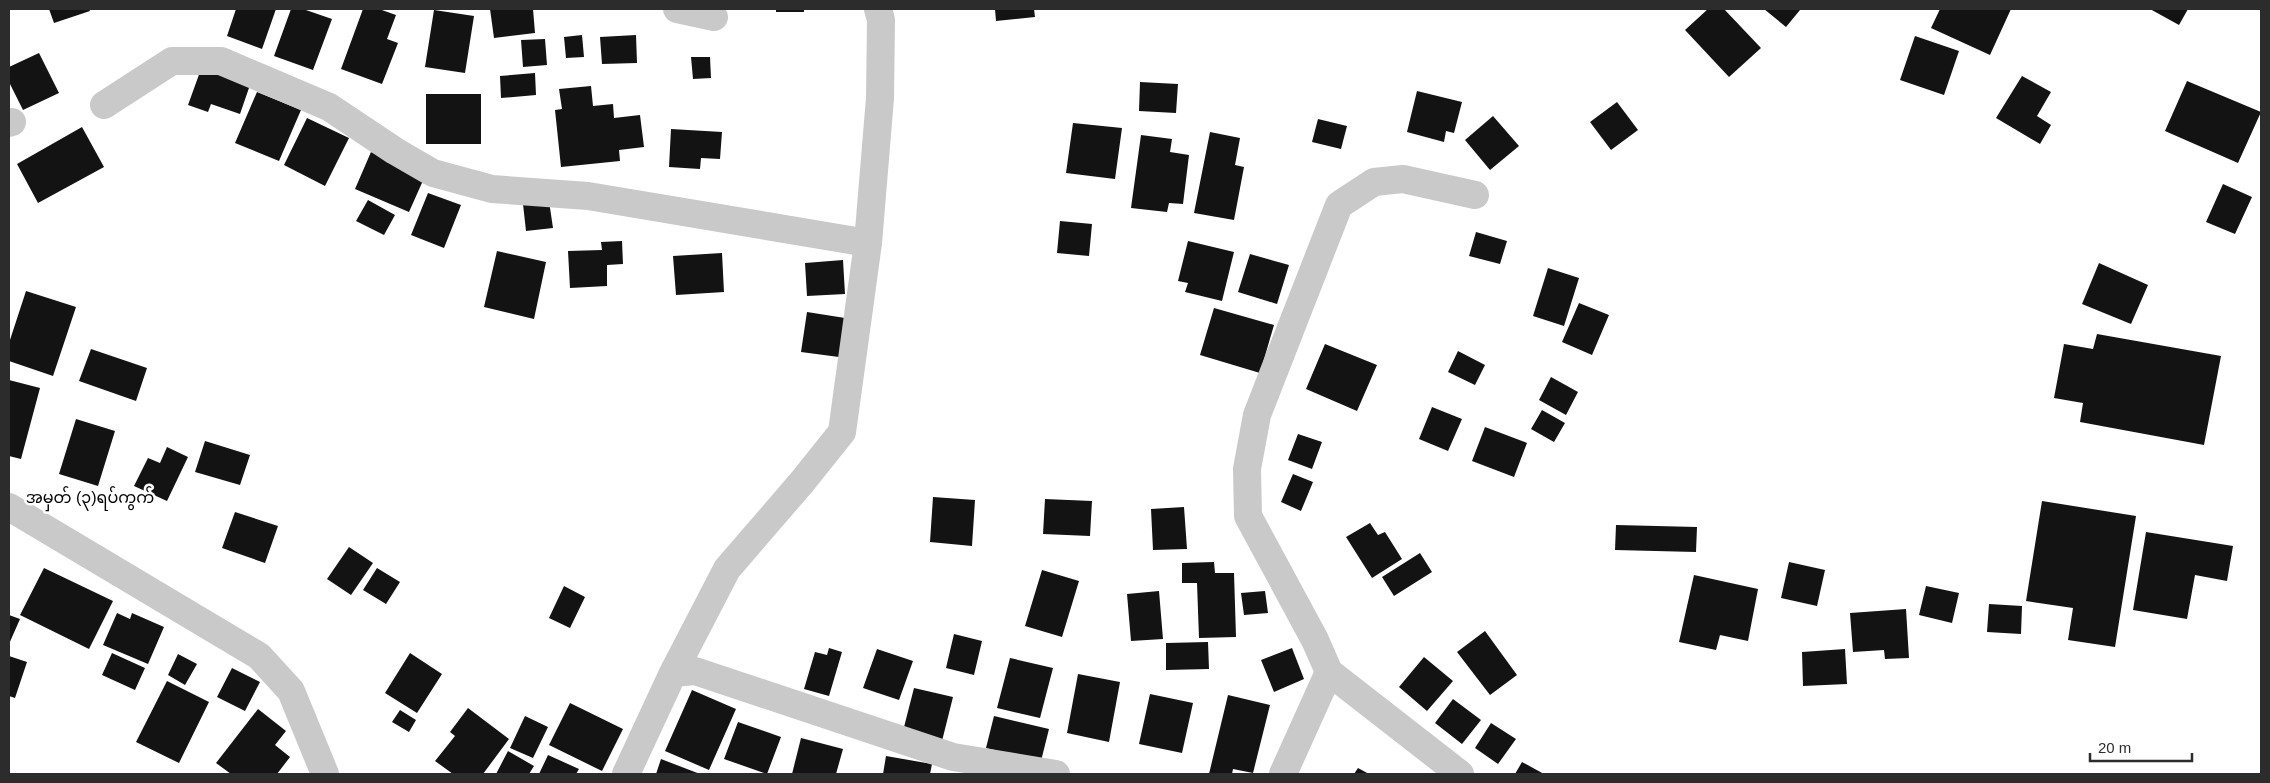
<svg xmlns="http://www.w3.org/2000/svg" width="2270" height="783" viewBox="0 0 2270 783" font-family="Arial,'Noto Sans Myanmar',sans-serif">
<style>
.building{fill:#131313}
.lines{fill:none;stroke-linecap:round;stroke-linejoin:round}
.minor{stroke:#c9c9c9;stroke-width:28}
.labels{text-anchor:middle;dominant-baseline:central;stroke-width:5;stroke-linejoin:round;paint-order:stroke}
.quarter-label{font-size:16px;fill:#000;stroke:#fff}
</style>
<rect width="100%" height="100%" fill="#fff"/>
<path class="building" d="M49 9H89L90 11 54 23Z
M236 9H276L262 49 227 36Z
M291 9H303L332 19 313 70 274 56Z
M363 9H379L396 15 387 39 398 43 382 84 341 69Z
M490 9H533L535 33 494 38Z
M776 9H804V12H776Z
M995 9H1034L1035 17 996 21Z
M1708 9H1724L1761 48 1729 77 1685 30Z
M1764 9H1799L1800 10 1786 27Z
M1940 9H2011L1990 55 1931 28Z
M2150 9H2188L2179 25Z
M434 10 474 16 465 73 425 67Z
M582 35 584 57 566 58 564 37Z
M636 35 637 63 602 64 600 37Z
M1915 36 1959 51 1944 95 1900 80Z
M545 39 547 65 523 67 521 40Z
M39 53 59 93 23 110 9 82V67Z
M691 57H710L711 78 693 79Z
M201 69 250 85 240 114 211 104 208 112 188 105Z
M535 73 536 95 501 98 500 76Z
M2022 76 2051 92 2037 116 2051 125 2040 144 1996 118Z
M2187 81 2261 112 2238 163 2165 131Z
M1140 82 1178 84 1176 113 1139 111Z
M591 86 593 106 613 104 614 118 640 115 644 147 619 150 620 161 561 167 555 110 562 109 559 89Z
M1417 91 1462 102 1454 133 1446 131 1444 142 1407 132Z
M257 92 301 110 279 161 235 143Z
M426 94H481V144H426Z
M1617 102 1638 130 1611 150 1590 122Z
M1493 116 1519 146 1490 170 1465 140Z
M307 118 349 138 325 186 284 165Z
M1318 119 1347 126 1341 149 1312 142Z
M1073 123 1122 128 1115 179 1066 173Z
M82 127 104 167 38 203 17 164Z
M671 129 722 132 720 159 701 158 700 169 669 167Z
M1210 132 1240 138 1235 165 1244 167 1234 220 1194 213Z
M1141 135 1172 139 1170 152 1189 155 1183 204 1169 203 1167 212 1131 208Z
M371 152 425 176 409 212 355 189Z
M2223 184 2252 197 2235 234 2206 222Z
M428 193 461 205 444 248 411 235Z
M368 200 395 215 384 235 356 221Z
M549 201 553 228 526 231 523 204Z
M1060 221 1092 224 1089 256 1057 253Z
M1476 232 1507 241 1500 264 1469 256Z
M622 241 623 264 607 265V286L570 288 568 251 602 250 601 242Z
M1188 241 1234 252 1222 301 1185 292 1188 283 1178 281Z
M497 251 546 262 534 319 484 307Z
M722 253 724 292 676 295 673 256Z
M1250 254 1289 265 1277 304 1238 292Z
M843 260 845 294 807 296 805 263Z
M2099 263 2148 285 2131 324 2082 304Z
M1548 268 1579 278 1564 326 1533 316Z
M26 291 76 307 53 376 9 361V343Z
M1579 303 1609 315 1592 355 1562 342Z
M1214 308 1274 325 1260 373 1200 355Z
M807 312 845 318 839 357 801 352Z
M2097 334 2221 356 2204 445 2080 422 2083 403 2054 398 2064 344 2093 349Z
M1325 344 1377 365 1357 411 1306 389Z
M91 349 147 368 136 401 79 381Z
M1458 351 1485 365 1475 385 1448 372Z
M1551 377 1578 392 1566 415 1539 400Z
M9 380 40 388 21 459 9 456Z
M1432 407 1462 419 1448 451 1419 439Z
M1542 410 1565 423 1554 442 1531 429Z
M76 419 115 431 98 486 59 474Z
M1485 427 1527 443 1514 477 1472 461Z
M1298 434 1322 442 1312 469 1288 460Z
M205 441 250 455 240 485 195 472Z
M167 447 188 457 167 501 134 486 148 458 160 463Z
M1293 474 1313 482 1301 511 1281 502Z
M933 497 975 500 972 546 930 542Z
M1045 499 1092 501 1090 536 1043 534Z
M2042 501 2136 516 2115 647 2068 640 2073 608 2026 601Z
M1184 507 1187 549 1153 550 1151 509Z
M235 512 278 526 265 563 222 548Z
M1370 523 1378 535 1385 532 1402 559 1372 578 1346 537Z
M1616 525 1697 527 1696 552 1615 550Z
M2146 532 2233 546 2227 581 2195 575 2187 619 2133 610Z
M349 547 373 563 351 595 327 579Z
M1420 553 1432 572 1394 596 1382 577Z
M1214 562 1215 573H1234L1236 637 1199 638 1197 583H1182V563Z
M1789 562 1825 570 1817 606 1781 598Z
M44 568 113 601 89 649 20 615Z
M377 568 400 582 386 604 363 590Z
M1042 570 1079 581 1062 637 1025 626Z
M1694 575 1758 589 1748 641 1720 635 1716 650 1679 642Z
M564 586 585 597 570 628 549 618Z
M1926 586 1959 593 1952 623 1919 615Z
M1159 591 1163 639 1131 641 1127 594Z
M1265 591 1268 613 1244 615 1241 593Z
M1989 604 2022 606 2021 634 1987 632Z
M1906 609 1909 658 1885 659 1884 650 1853 652 1850 613Z
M117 613 130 619 132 613 164 627 148 664 103 645Z
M9 615 20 619 9 644Z
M1485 631 1517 675 1490 695 1457 652Z
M954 634 982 641 974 675 946 668Z
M1208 642 1209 669 1166 670V643Z
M829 648 842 652 829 696 804 689 815 652 827 655Z
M1292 648 1304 679 1274 692 1261 660Z
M877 649 913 661 899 700 863 688Z
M1845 649 1847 684 1803 686 1802 652Z
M112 653 145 668 135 690 102 675Z
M410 653 442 674 417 713 385 693Z
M178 654 197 664 185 685 168 675Z
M9 656 27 662 15 698 9 696Z
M1424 657 1453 681 1427 711 1399 687Z
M1010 658 1053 668 1040 718 997 708Z
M232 668 260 682 245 711 217 697Z
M1078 674 1120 682 1109 742 1067 733Z
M167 681 209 702 179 763 136 742Z
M914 688 953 697 942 741 903 731Z
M692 690 736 709 709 770 665 751Z
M1150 694 1193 703 1182 753 1139 744Z
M1228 695 1270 705 1253 773 1233 769 1232 774H1209Z
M1453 699 1481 720 1462 744 1435 723Z
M570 703 623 729 602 771 549 745Z
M468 708 509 739 483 774H453L435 761 455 736 450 732Z
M258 709 286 731 275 745 290 757 277 774H231L216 763Z
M400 710 416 720 409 732 392 722Z
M525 716 548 727 533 758 510 748Z
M994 716 1049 729 1041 761 986 748Z
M738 722 781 737 767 774 724 759Z
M1491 723 1516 739 1498 764 1475 748Z
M801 738 843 749 836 774H792Z
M508 751 534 766 529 774H496Z
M548 755 579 769 576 774H539Z
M886 756 932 764 930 774H883Z
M661 759 700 774H656Z
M1522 762 1544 774H1515Z
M1358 768 1369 774H1354Z"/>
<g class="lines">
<path class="minor" d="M677 9 714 17
M104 105 172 61H221L329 107 395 151 433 173 492 189 588 196 868 243
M9 123 12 122
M9 507 259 656 291 691 325 774
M1329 672 1460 774
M673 673 727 569 802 482 842 432 868 243 880 98 881 20 878 9
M626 774 673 673 695 671 953 757 1056 774
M1283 774 1329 672 1315 640 1248 516 1247 469 1257 415 1339 205 1374 182 1403 179 1475 195"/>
</g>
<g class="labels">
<g class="quarter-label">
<text x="90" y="497">အမှတ် (၃)ရပ်ကွက်</text>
</g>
</g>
<rect width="2270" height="783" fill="none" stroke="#2c2c2c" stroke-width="20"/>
<path d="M2090 753v8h102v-8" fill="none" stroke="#2c2c2c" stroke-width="2.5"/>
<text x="2098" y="753" font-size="15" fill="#2c2c2c" stroke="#ffffff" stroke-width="4" paint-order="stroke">20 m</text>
</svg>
